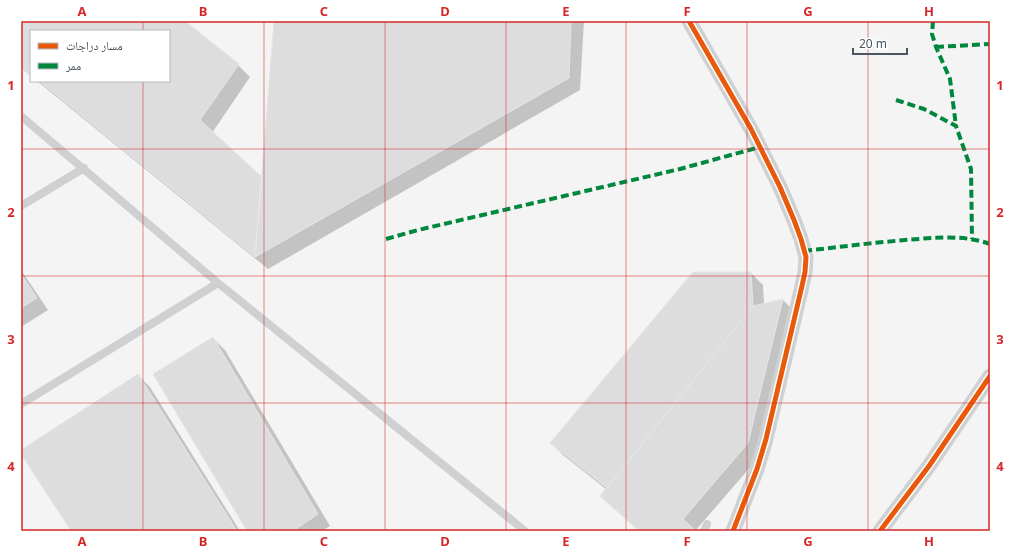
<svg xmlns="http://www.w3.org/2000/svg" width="1011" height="552" viewBox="0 0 1011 552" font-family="'Noto Sans','Noto Naskh Arabic',sans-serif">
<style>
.shadow{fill:#0003}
.building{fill:#ddddde;stroke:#e5e6e7}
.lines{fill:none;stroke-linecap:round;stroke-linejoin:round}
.service{stroke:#ced0d2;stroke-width:8}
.minor{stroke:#ced0d2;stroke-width:15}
.quiet{stroke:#00873e;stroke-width:4;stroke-dasharray:8 4;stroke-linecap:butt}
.cycleway-casing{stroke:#fff;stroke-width:8}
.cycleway{stroke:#e8590c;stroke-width:5}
.grid{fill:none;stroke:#d62828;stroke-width:1;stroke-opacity:0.55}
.neatline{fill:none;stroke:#d62828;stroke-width:1.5}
.grid-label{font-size:13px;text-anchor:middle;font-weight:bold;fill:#d62828}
</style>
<rect width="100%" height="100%" fill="#f4f4f4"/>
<path class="shadow" d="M21 21H183L238 65 250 77 212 133 263 179 275 21H584L580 90 268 269 37 81H169V31H31V76L21 68Z
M21 270 48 310 21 327Z
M751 273 763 285 764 304 783 300 795 312 760 456 695 531H639L601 496 607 490 563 455 551 443Z
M213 338 225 350 330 526 322 531H248Z
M138 375 150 387 240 531H73L21 453Z"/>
<path class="building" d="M21 21H185L239 64 200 120 262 177 255 257 39 81H169V31H31V75L21 67Z
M274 21H571L569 78 255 257Z
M693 272H751L753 306 607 488 550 443Z
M21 274 37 298 21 308Z
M783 299 748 443 683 519 696 531H639L600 496 753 306Z
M213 337 318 514 293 531H247L153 374Z
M138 374 237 531H71L21 454V450Z"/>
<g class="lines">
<path class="service" d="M21 116 218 283 525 531
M21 206 84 168
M21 404 218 283
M704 531 707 524"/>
<path class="minor" d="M689 21 751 129 780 187 794 220 801 239 806 257 805 272 802 286 766 439 757 469 733 531
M880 531 929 466 990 376"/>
<path class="quiet" d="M933 21 932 34 936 47 950 79 956 126
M936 47 990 44
M896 100 924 109 956 126 971 169 972 239
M386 239 418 230 680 169 760 147
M804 251C838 247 871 243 905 240 933 238 963 234 990 244"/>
<defs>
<path id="cycleway" d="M689 21 751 129 780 187 794 220 801 239 806 257 805 272 802 286 766 439 757 469 733 531
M880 531 929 466 990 376"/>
</defs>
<use href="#cycleway" class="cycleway-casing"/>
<use href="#cycleway" class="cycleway"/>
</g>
<path class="grid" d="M143 21V31M264 21V531M385 21V531M506 21V531M626 21V531M747 21V531M868 21V531M143 81V531M21 149H990M21 276H990M21 403H990"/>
<rect width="1011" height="552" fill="none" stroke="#ffffff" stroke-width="44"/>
<rect x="30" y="30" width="140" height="52" fill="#ffffff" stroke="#b7bbc0"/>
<rect x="38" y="43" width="20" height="6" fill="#e8590c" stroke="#b7bbc0"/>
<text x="66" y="50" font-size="12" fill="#4a5661">مسار دراجات</text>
<rect x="38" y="63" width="20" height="6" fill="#00873e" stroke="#b7bbc0"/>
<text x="66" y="70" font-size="12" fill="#4a5661">ممر</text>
<path d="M853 48v6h54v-6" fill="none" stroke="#4a5661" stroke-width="2"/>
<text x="859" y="48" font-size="12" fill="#4a5661" stroke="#ffffff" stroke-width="3" paint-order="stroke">20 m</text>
<rect x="22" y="22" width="967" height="508" class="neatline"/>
<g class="grid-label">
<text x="82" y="16">A</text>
<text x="203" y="16">B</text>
<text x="324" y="16">C</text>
<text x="445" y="16">D</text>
<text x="566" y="16">E</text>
<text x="687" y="16">F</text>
<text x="808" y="16">G</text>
<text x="929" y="16">H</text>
<text x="11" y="90">1</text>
<text x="1000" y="90">1</text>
<text x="11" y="217">2</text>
<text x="1000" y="217">2</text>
<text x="11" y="344">3</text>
<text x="1000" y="344">3</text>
<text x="11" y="471">4</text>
<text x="1000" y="471">4</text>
<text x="82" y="546">A</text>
<text x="203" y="546">B</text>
<text x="324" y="546">C</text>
<text x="445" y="546">D</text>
<text x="566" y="546">E</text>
<text x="687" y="546">F</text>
<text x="808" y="546">G</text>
<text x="929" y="546">H</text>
</g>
</svg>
